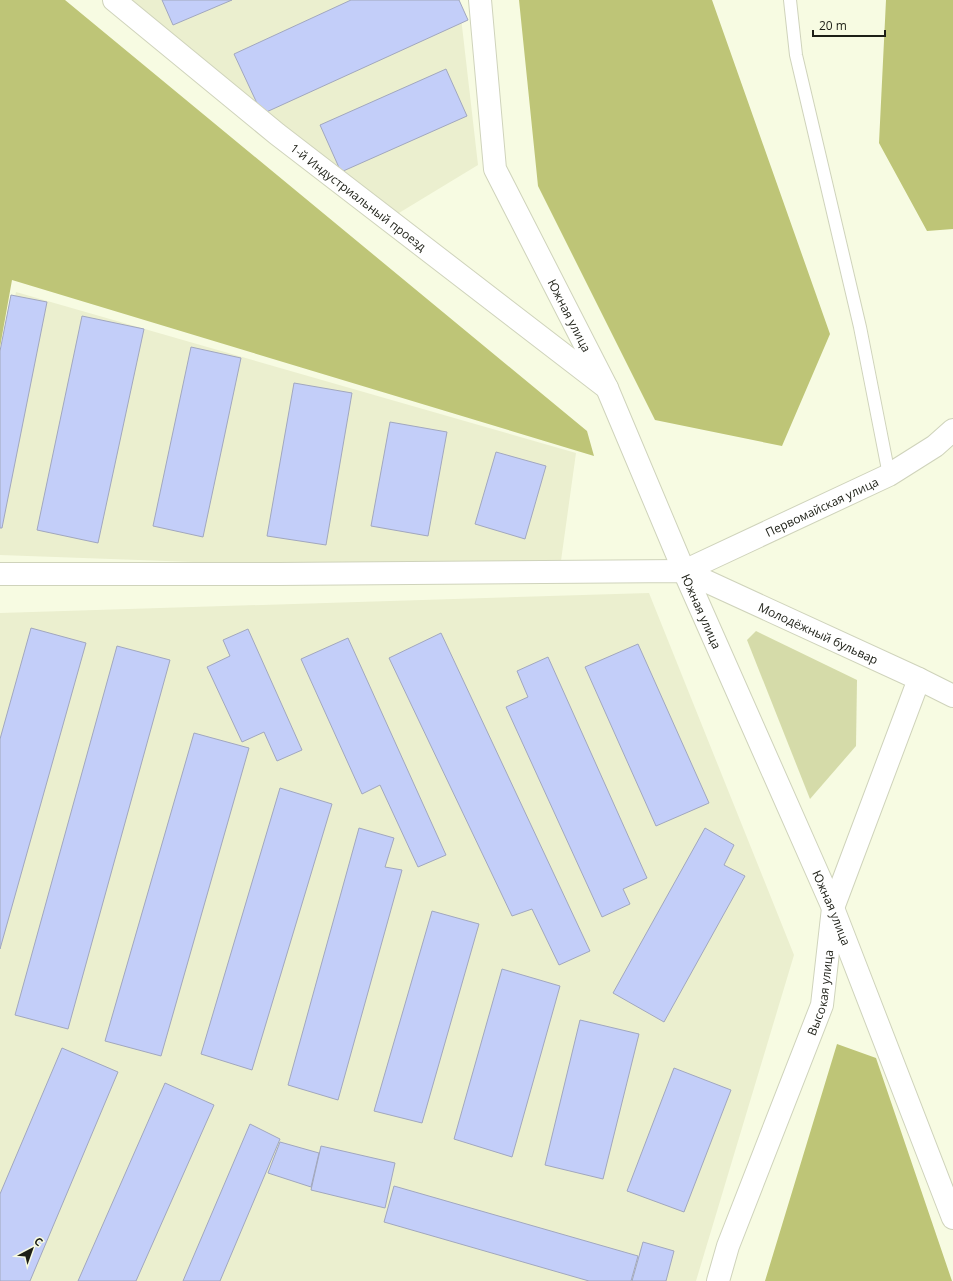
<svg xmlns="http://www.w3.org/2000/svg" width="953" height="1281" viewBox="0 0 953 1281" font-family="'Open Sans',sans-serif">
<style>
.built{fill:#ebefcf}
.green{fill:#d5dba9}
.forest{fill:#bec577}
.building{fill:#c3cef9;stroke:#a1a7be}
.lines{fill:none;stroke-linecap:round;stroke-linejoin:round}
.service-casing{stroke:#cfd3bb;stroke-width:14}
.minor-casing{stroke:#cfd3bb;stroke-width:24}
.tertiary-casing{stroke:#cfd3bb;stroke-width:24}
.service{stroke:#fff;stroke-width:12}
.minor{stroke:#fff;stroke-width:22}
.tertiary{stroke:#fff;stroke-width:22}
.labels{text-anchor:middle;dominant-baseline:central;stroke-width:4;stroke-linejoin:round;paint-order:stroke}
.street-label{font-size:12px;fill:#1d1f16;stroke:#f7fbe2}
</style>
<rect width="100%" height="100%" fill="#f7fbe2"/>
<path class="built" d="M121 0H459L478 165 389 219Z
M16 292 576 453 559 575 0 555V372Z
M649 593 794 955 696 1281H0V613Z"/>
<path class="green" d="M756 631 857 680 856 746 810 799 747 640Z"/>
<path class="forest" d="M0 0H65L587 431 594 456 12 280 0 347Z
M519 0H712L830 334 782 446 655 420 538 186Z
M886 0H953V229L927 231 879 143Z
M837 1044 876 1058 952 1281H765Z"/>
<path class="building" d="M162 0H232L173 25Z
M351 0H459L468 20 262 114 234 54Z
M446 69 467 116 341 172 320 125Z
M11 295 47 302 2 528H0V351Z
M82 316 144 329 98 543 37 530Z
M191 347 241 358 203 537 153 526Z
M294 383 352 393 326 545 267 536Z
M390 422 447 432 428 536 371 526Z
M496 452 546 466 525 539 475 524Z
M31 628 86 643 0 949V739Z
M248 629 302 750 277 761 264 732 242 742 207 667 230 656 223 640Z
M441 633 590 951 559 965 532 909 512 916 389 658Z
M348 638 446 855 418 867 380 785 362 794 301 659Z
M638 644 709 803 656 826 585 667Z
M117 646 170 660 68 1029 15 1015Z
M548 657 647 878 623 889 630 904 602 917 506 707 528 697 517 671Z
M194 733 249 748 161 1056 105 1041Z
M280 788 332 804 252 1070 201 1054Z
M359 828 394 838 385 867 402 870 338 1100 288 1085Z
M705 828 734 845 724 865 745 876 664 1022 613 993Z
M432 911 479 924 422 1123 374 1111Z
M502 969 560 986 512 1157 454 1139Z
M580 1020 639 1034 603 1179 545 1165Z
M62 1048 118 1072 30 1281H0V1194Z
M674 1068 731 1090 684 1212 627 1191Z
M165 1083 214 1105 136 1281H78Z
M250 1124 280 1139 220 1281H183Z
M280 1142 319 1153 311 1187 268 1173Z
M321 1146 395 1163 385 1208 311 1190Z
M394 1186 638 1256 631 1281H589L384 1222Z
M643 1242 674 1251 666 1281H632Z"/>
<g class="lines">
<defs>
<path id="service" d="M790 0 796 55 860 327 889 475"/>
<g id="minor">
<path id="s1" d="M114 0 277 134 607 388"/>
<path id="s2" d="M684 571 889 475 935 446 953 430"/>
<path id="s3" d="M0 574H278L684 571 919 679 953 696"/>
<path id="s4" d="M718 1281 728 1246 822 1005 833 908 919 679"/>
</g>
<g id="tertiary">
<path id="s5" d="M480 0 495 169 607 388 684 571 833 908 953 1218"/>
</g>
</defs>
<use href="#service" class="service-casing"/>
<use href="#minor" class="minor-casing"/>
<use href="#tertiary" class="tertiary-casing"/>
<use href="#service" class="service"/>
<use href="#minor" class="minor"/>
<use href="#tertiary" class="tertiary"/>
</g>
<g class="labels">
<g class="street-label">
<text stroke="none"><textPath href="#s1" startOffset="314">1-й Индустриальный проезд</textPath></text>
<text stroke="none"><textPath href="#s5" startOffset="334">Южная улица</textPath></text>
<text stroke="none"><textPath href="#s2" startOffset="152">Первомайская улица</textPath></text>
<text stroke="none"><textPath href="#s5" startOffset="658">Южная улица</textPath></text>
<text stroke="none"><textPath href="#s3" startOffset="832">Молодёжный бульвар</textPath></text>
<text stroke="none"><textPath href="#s5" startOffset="982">Южная улица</textPath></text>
<text stroke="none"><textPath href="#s4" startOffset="307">Высокая улица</textPath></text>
</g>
</g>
<g transform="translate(32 1249) rotate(41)" stroke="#f7fbe2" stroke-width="3" paint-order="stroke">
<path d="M0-3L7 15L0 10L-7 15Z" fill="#1d1f16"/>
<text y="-6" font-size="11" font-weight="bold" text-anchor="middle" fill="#1d1f16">С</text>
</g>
<path d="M813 30v6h72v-6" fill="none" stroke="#1d1f16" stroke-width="2"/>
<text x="819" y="30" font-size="12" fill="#1d1f16" stroke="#f7fbe2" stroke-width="3" paint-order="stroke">20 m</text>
</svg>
